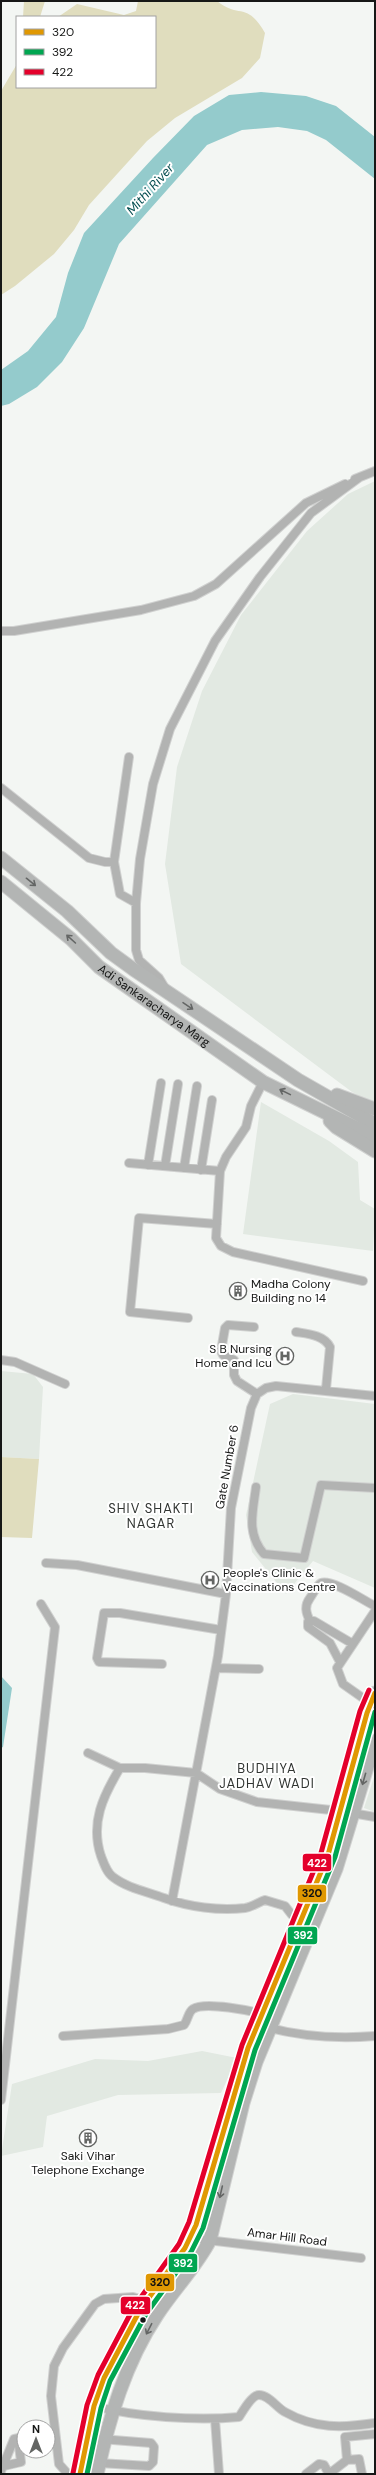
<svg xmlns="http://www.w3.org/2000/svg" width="376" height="2475" viewBox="0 0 376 2475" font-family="'DM Sans',sans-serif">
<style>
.built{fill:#e2e9e2}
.green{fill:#e0ddbe}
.water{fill:#94cbcc}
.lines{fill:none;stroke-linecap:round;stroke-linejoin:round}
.street-casing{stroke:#d0d1d0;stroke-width:10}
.primary-casing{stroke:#d0d1d0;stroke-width:15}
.street{stroke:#b2b3b2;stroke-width:8}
.primary{stroke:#b3b5b4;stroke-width:13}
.bus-1-casing{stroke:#fff;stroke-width:8}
.bus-2-casing{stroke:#fff;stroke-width:8}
.bus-3-casing{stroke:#fff;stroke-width:8}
.bus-1{stroke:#e09802;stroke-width:5}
.bus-2{stroke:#00a651;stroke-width:5}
.bus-3{stroke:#e4002b;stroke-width:5}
.oneway{stroke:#646665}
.bus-dot{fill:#161716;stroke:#fff;stroke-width:1.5}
.labels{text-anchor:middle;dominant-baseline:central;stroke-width:4;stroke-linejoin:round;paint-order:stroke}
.street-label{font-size:12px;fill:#161716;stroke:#fff}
.poi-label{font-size:12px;fill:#161716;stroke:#fff;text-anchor:start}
.water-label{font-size:13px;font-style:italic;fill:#054e51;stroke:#fff}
.neighbourhood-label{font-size:13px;letter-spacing:1px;fill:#313532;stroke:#fff}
.line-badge{stroke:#fff;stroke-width:1.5}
.badge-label{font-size:11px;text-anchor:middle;font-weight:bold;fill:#fff}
.pale-badge-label{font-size:11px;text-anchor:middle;font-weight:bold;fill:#111}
</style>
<rect width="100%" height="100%" fill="#f3f6f3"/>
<path class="built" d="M375 481V1104L352 1092 181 964 165 864 177 767 202 691 241 615 307 531 348 494Z
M261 1102 329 1141 358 1162 360 1200 375 1209 373 1251 243 1234Z
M1 1371 33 1374 43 1387 39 1459 1 1457Z
M293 1394 375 1404V1588L313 1561 286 1594 252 1552 246 1515 270 1404Z
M375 1774V1812L364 1808Z
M202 2051 237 2058 221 2093 118 2095 47 2116 43 2147 1 2156 12 2084 95 2059 148 2061Z"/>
<path class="green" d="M24 1H45L40 17H23Z
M138 1H217C239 19 247 1 265 33L260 58 242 78 175 118 147 141 89 205 74 230 54 254 15 286 1 295V91L17 64V87H155V17H58L77 4 124 15 136 11Z
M1 1457 39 1459 32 1538 1 1537Z"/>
<path class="water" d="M261 92 306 96 336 106 375 137V179L326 140 307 131 278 127 242 130 207 145 119 244 84 328 62 362 37 387 9 404 1 406V370L28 351 56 317 68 273 84 233 153 158 194 116 229 95Z
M1 1676 12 1688 3 1747 1 1748Z"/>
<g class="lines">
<defs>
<path id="street" d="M355 479 375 471
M1 631H14L141 610 194 596 216 584 306 503 345 484
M1 788 89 858 105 862H114L129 757
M114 862 120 894 136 903
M165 988 159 978 139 960 136 950V903L140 859 153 784 170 729 215 641 260 577 311 513 360 477
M263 1082 251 1106 246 1127 226 1157 220 1171 216 1238 221 1246 233 1252 363 1281
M129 1163 220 1171
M148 1165 161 1083
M165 1166 178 1084
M184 1168 197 1086
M201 1170 212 1100
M188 1318 130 1312 139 1218 217 1224
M254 1327 228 1325 225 1328 221 1351 223 1355 234 1360V1375L237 1381 257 1394
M296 1332C308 1334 324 1335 330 1347L326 1389
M1 1360 15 1362 65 1384
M257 1394 266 1388 276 1386 375 1396
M256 1487C253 1512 246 1533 264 1554L304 1558 321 1485 375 1488
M46 1563 77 1565 226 1594
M310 1621C306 1613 304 1606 310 1598 313 1594 317 1585 321 1583 333 1579 364 1601 375 1606
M340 1662 330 1643 308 1627V1622L314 1621 353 1644
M162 1664 99 1662 97 1658 104 1613H120L221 1630
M216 1668 259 1669
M370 1703 343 1684 337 1668 375 1611
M88 1753 120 1768
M172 1901 218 1656 226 1594 231 1508 251 1408 257 1394
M304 1921 292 1915 285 1906 265 1900C259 1902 252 1907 245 1908 219 1911 189 1907 164 1898 148 1892 127 1888 113 1877 107 1873 104 1864 101 1856 90 1823 103 1796 120 1768H145L196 1773 220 1789 257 1802 340 1811 375 1817
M266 2027C303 2037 337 2039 375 2036
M63 2036 168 2029 184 2025C188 2020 188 2012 193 2009 205 2001 252 2011 266 2015
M1 2100 55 1627 41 1604
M190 2238 361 2258
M94 2406C136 2417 196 2421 239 2417 243 2411 252 2395 259 2395 269 2395 277 2408 285 2412 315 2429 342 2428 375 2423
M215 2419 219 2474
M88 2438 151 2443 154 2447 153 2462 149 2466 99 2463
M4 2466 21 2462 18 2438
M1 2471 14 2439 24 2437
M68 2474 59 2464 51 2396 54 2366 63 2348 95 2304 104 2299 133 2297 146 2301 158 2312
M306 2474 319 2464 324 2465 329 2474
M329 2474 347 2460
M362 2474 359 2459 347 2460 345 2437 375 2434"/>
<g id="primary">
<path d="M1 858 67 911 111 953 133 969 298 1080 375 1124"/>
<path id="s1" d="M1 882 71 939 99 967 263 1082 375 1137"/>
<path d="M337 1095 375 1109"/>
<path d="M330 1121 336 1127 375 1151"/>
<path d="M80 2474 94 2406 104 2378 140 2310 185 2248 196 2225 248 2048 328 1855 367 1713 375 1693"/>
<path d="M97 2474C109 2419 125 2363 157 2315 174 2289 196 2267 210 2240L243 2103 256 2062 336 1869 375 1741"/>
</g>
</defs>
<use href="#street" class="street-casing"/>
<use href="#primary" class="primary-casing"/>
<use href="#street" class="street"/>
<use href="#primary" class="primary"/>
<defs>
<path id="bus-1" d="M80 2474 94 2406 104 2378 140 2310 185 2248 196 2225 248 2048 328 1855 367 1713 375 1693"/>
<path id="bus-2" d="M87 2474 101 2408 110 2381 146 2314 191 2252 203 2228 255 2050 335 1857 375 1712"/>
<path id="bus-3" d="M73 2473 87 2405 98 2375 134 2307 179 2244 189 2222 242 2045 321 1853 360 1711 369 1690"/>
</defs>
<use href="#bus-1" class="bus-1-casing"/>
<use href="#bus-2" class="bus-2-casing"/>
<use href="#bus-3" class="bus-3-casing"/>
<use href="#bus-1" class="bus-1"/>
<use href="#bus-2" class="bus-2"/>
<use href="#bus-3" class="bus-3"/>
</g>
<defs><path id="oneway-shaft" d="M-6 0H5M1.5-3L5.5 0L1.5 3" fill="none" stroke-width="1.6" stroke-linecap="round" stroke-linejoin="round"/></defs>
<g class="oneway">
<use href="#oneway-shaft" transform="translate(31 882) rotate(39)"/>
<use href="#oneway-shaft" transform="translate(71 939) rotate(-138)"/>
<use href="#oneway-shaft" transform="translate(188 1006) rotate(34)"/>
<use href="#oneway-shaft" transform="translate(285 1092) rotate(-154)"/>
<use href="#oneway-shaft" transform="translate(364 1779) rotate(106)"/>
<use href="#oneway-shaft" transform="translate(221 2192) rotate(103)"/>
<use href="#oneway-shaft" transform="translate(149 2329) rotate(117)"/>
</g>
<defs>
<symbol id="building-ring" viewBox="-11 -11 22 22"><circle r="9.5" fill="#fff" stroke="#636563" stroke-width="1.5"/><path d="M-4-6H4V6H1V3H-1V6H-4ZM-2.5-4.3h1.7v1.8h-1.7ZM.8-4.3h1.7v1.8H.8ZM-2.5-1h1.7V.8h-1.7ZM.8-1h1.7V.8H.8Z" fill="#636563"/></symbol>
<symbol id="hospital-ring" viewBox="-11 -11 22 22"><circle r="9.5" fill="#fff" stroke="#636563" stroke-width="1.5"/><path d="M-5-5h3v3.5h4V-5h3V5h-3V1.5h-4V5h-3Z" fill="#636563"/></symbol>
</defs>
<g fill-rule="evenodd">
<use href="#building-ring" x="228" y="1281" width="20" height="20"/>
<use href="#hospital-ring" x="275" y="1346" width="20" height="20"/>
<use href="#hospital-ring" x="200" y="1570" width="20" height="20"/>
<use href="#building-ring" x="78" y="2128" width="20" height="20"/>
</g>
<circle class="bus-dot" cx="143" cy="2320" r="3.5"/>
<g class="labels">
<g class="street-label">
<text stroke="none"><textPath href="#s1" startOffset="197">Adi Sankaracharya Marg</textPath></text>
<text transform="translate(227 1467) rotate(-80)">Gate Number 6</text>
<text transform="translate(287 2237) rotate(7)">Amar Hill Road</text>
</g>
<g class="poi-label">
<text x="251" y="1284">Madha Colony<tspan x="251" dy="14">Building no 14</tspan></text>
<text x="272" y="1349" text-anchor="end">S B Nursing<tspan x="272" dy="14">Home and Icu</tspan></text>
<text x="223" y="1573">People's Clinic &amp;<tspan x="223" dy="14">Vaccinations Centre</tspan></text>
<text x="88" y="2156" text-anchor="middle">Saki Vihar<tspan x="88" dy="14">Telephone Exchange</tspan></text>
</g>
<g class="water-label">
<text transform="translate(150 189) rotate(-48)">Mithi River</text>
</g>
<g class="neighbourhood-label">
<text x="151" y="1508">SHIV SHAKTI<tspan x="151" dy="15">NAGAR</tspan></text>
<text x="267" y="1768">BUDHIYA<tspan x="267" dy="15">JADHAV WADI</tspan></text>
</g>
</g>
<g class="line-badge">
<rect x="302" y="1853" width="30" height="19" rx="4" fill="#e4002b"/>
<rect x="297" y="1884" width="30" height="19" rx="4" fill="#e09802"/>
<rect x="287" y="1926" width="31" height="19" rx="4" fill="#00a651"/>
<rect x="168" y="2253" width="30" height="20" rx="4" fill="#00a651"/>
<rect x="145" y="2273" width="30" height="19" rx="4" fill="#e09802"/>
<rect x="120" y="2296" width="31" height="19" rx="4" fill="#e4002b"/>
</g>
<g class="badge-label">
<text x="317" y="1867">422</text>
<text x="303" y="1939">392</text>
<text x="183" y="2267">392</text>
<text x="135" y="2309">422</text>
</g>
<g class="pale-badge-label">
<text x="312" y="1897">320</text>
<text x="160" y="2286">320</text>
</g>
<rect width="376" height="2475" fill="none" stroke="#161716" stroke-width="4"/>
<rect x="16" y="16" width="140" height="72" fill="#ffffff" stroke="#a2a2a2"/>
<rect x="24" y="29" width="20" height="6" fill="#e09802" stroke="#a2a2a2"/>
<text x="52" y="36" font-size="12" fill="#161716">320</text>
<rect x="24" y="49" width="20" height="6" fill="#00a651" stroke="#a2a2a2"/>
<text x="52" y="56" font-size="12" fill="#161716">392</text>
<rect x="24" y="69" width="20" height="6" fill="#e4002b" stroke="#a2a2a2"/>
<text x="52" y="76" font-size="12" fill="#161716">422</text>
<g transform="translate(36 2439)"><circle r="19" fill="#ffffff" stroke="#a2a2a2"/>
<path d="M0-3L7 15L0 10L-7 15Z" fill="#636563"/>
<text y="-6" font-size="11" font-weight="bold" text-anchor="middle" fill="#161716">N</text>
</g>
</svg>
